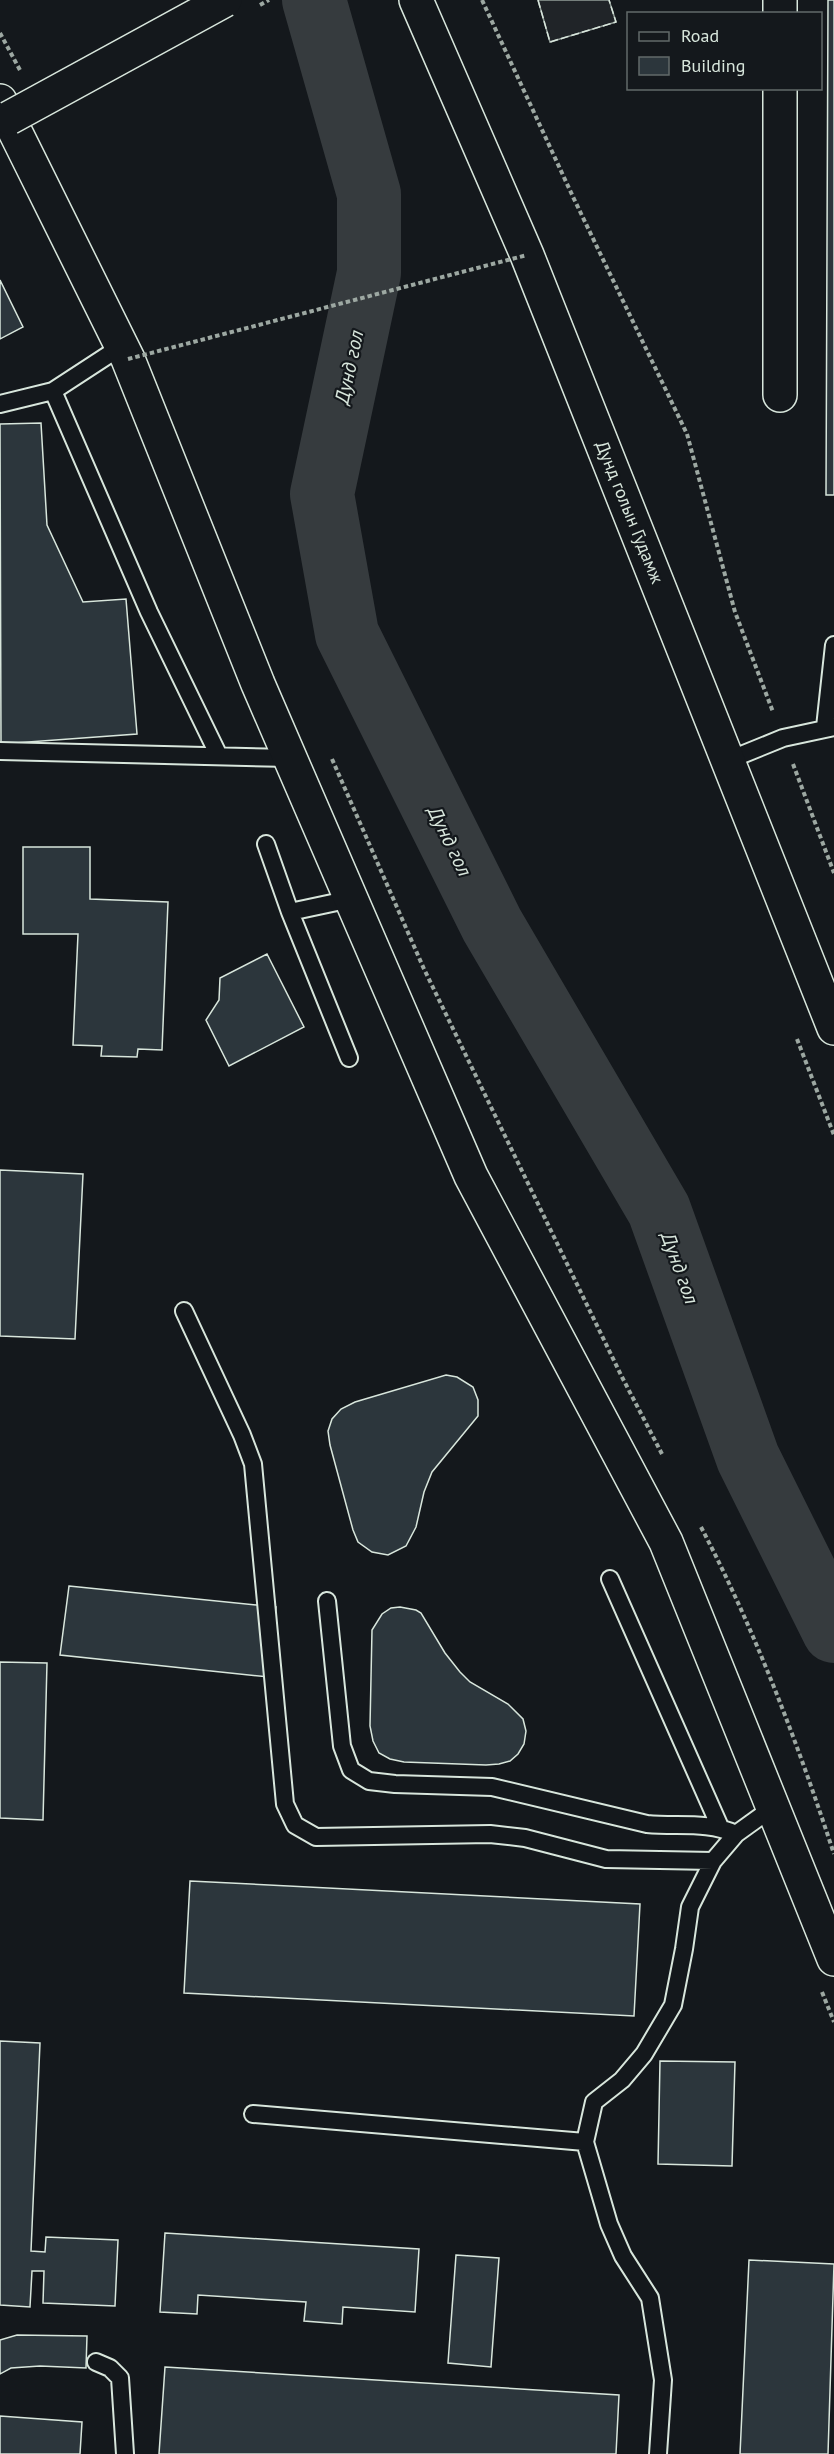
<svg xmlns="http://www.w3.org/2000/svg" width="834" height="2454" viewBox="0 0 834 2454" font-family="'PT Sans',sans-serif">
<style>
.green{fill:#202428;stroke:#939e99;stroke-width:1.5}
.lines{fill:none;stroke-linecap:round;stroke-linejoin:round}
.river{stroke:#363b3e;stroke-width:64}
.building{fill:#2c363c;stroke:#d8e6dc;stroke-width:1.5}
.lane-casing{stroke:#d8e6dc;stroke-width:20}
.street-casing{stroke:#d8e6dc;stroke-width:36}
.secondary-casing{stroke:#d8e6dc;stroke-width:36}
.path{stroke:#9da8a2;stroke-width:4;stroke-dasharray:4.5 3;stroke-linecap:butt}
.lane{stroke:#14181c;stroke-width:16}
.street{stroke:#14181c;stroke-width:33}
.secondary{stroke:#14181c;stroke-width:33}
.secondary-bridge-casing{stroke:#d8e6dc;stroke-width:36;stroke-linecap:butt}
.path-bridge{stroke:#9da8a2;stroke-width:4;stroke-dasharray:4.5 3;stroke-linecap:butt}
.secondary-bridge{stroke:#14181c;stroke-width:33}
.fence{stroke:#d8e6dc;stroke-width:1.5;stroke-dasharray:8 3;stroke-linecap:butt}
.labels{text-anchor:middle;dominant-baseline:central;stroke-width:4.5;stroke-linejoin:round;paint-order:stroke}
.street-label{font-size:18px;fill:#d8e6dc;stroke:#14181c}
.water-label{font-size:20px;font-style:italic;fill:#d8e6dc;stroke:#14181c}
</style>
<rect width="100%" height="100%" fill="#14181c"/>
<path class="green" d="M538 0H609L616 22 550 42Z"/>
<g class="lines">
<path class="river" d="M314 0 369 194V273L322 494 347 634 492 925 659 1210 748 1458 834 1631"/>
</g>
<path class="building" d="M828 0H834V495H826Z
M0 280 23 327 0 339Z
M41 423 47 525 83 602 126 599 137 734 1 744 0 424Z
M23 847H90V899L168 902 162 1050 138 1049 137 1057 101 1056 102 1046 73 1045 78 934H23Z
M267 954 304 1027 229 1066 206 1020 219 1000 220 978Z
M0 1170 83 1174 75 1339 0 1336Z
M446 1375 457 1377 473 1387 478 1400V1416L432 1472 424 1492 416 1527 406 1546 388 1555 372 1552 358 1542 353 1530 330 1445 328 1431 332 1419 341 1409 355 1402Z
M69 1586 276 1607 269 1677 60 1655Z
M400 1607 416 1610 421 1613 445 1653 460 1672 470 1682 508 1704 523 1719 526 1731 524 1744 518 1754 510 1761 499 1764 486 1765 404 1762 390 1759 379 1753 373 1741 370 1726 372 1630 382 1614 391 1608Z
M0 1662 47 1663 43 1820 0 1818Z
M190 1881 640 1904 634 2016 184 1993Z
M0 2041 40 2043 31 2251 45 2252 46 2237 118 2240 115 2306 43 2303 44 2271H32L30 2307 0 2305Z
M660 2061 735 2062 732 2166 658 2164Z
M165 2233 419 2249 415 2312 343 2307 342 2324 304 2321 306 2302 198 2295 197 2314 160 2312Z
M456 2255 499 2258 491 2367 448 2363Z
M749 2260 834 2264 828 2454H740Z
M17 2335 87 2336 86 2368 40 2366 11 2368 0 2374V2340Z
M165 2367 619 2395 616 2454H159Z
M0 2416 82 2422 80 2454H0Z"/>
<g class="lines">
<defs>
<path id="lane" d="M53 391 149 612 219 756
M0 404 53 391 122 346
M825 727 834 645
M0 751 290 758
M729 760 783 738 834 727
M266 844 290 912 351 899
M290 912 349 1058
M184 1311 242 1435 253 1464 285 1804 295 1825 316 1837 490 1834 525 1838 606 1859 713 1861
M610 1579 720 1827
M327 1601 342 1746 351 1770 369 1781 395 1784 492 1787 647 1824C678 1827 707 1821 736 1834
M253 2114 585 2142 609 2224 623 2256 650 2298 663 2380 658 2454
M585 2142 594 2102 622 2080 644 2054 673 2005 684 1949 690 1907 713 1861 736 1834 772 1808
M96 2362 110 2368 120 2378 125 2454"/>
<path id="street" d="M780 14V0
M780 395V88"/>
<path id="secondary" d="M416 0 527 255 834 1028
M0 101 128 359 258 684 471 1176 666 1542 834 1959"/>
</defs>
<use href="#lane" class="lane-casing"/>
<use href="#street" class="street-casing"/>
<use href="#secondary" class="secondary-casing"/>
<path class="path" d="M482 0 574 199 687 434 735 612 773 712
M260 5 269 0
M0 33 21 72
M332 759 424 969 622 1377 662 1454
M793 764 834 873
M797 1039 834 1135
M701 1527C755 1630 798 1744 834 1854
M822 1992 834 2022"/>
<use href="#lane" class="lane"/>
<use href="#street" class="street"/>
<use href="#secondary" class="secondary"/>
<defs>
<path id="secondary-bridge" d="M9 118 225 0"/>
</defs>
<use href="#secondary-bridge" class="secondary-bridge-casing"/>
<path class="path-bridge" d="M128 359 527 255"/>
<use href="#secondary-bridge" class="secondary-bridge"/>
<path class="fence" d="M538 0 550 42 616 22 609 0"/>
</g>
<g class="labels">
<g class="street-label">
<text transform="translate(630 512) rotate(68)">Дунд голын Гудамж</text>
</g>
<g class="water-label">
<text transform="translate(349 367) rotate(-78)">Дунд гол</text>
<text transform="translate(450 841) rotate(64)">Дунд гол</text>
<text transform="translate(680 1268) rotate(70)">Дунд гол</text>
</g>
</g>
<rect x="627" y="12" width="195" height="78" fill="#14181c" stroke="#626a69" stroke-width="1.5"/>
<rect x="639" y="32" width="30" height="9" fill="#14181c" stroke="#626a69" stroke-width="1.5"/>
<text x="681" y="42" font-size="18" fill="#d8e6dc">Road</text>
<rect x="639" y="57" width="30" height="18" fill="#2c363c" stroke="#626a69" stroke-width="1.5"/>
<text x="681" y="72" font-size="18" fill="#d8e6dc">Building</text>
</svg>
